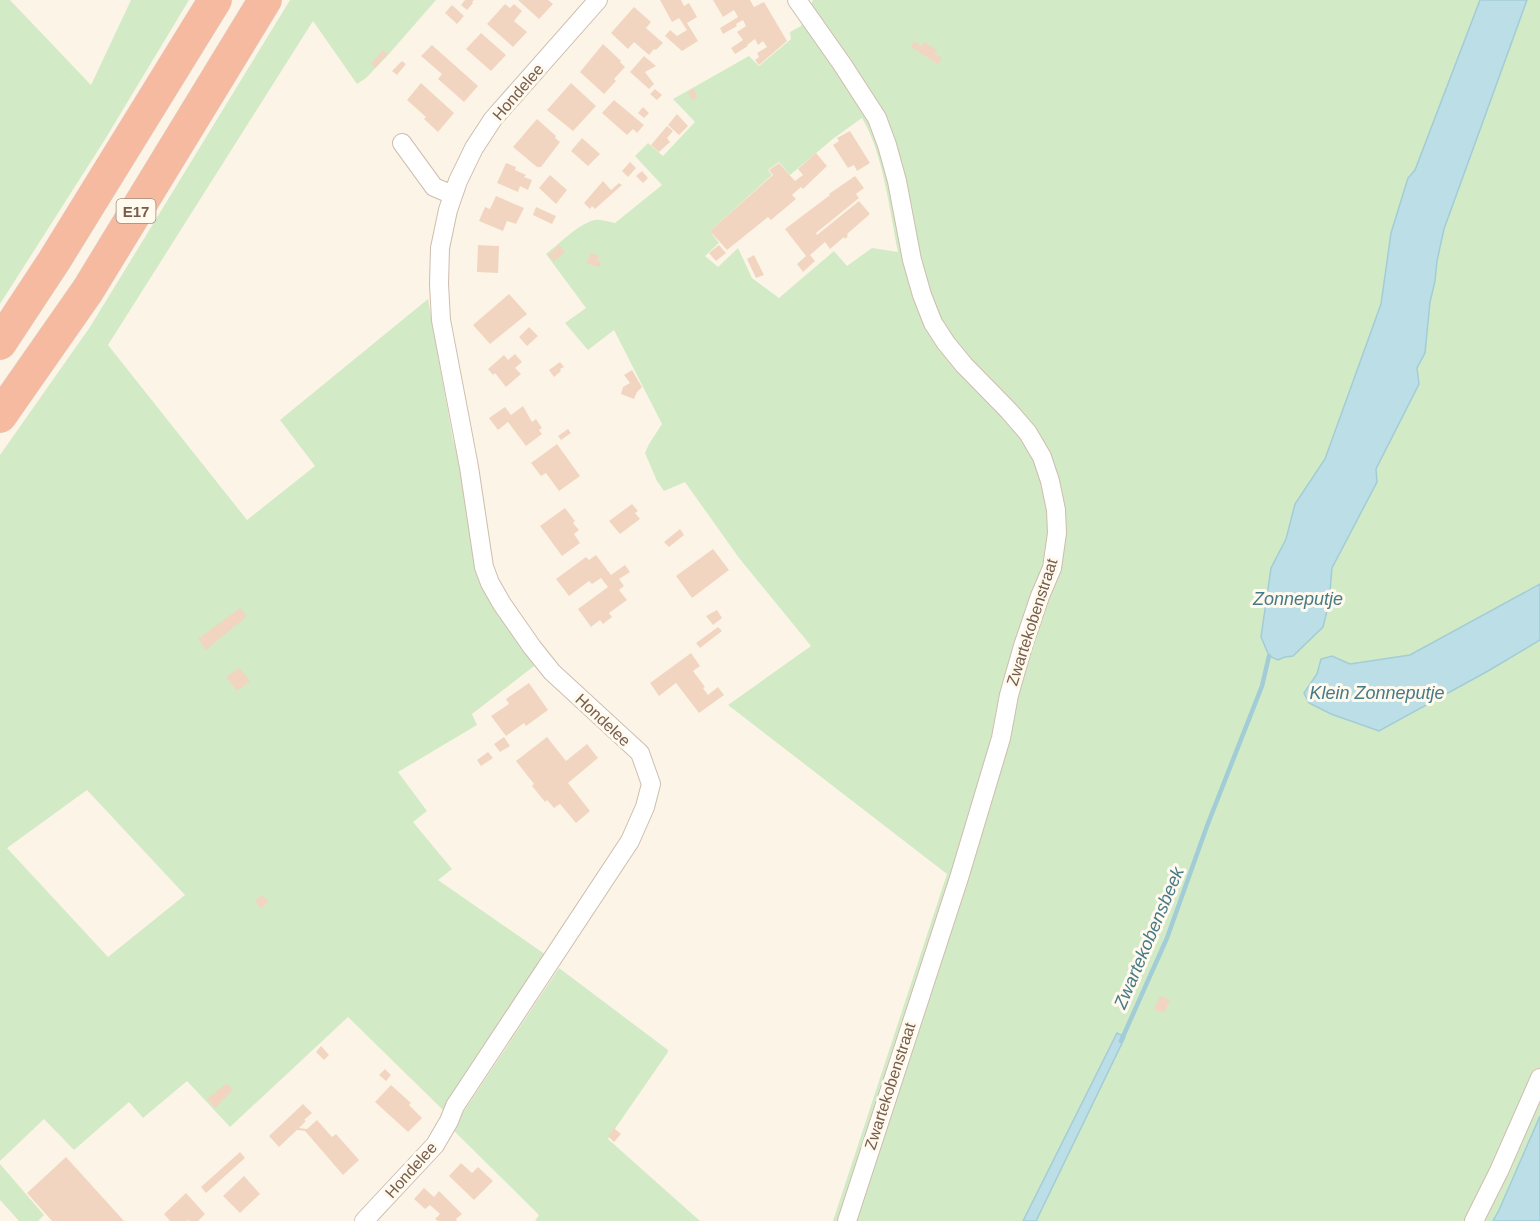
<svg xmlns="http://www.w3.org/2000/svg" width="1540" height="1221" viewBox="0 0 1540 1221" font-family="Arial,sans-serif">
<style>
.green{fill:#d3eac6;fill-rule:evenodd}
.water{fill:#bcdee6;stroke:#a2cdd7;stroke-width:1.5}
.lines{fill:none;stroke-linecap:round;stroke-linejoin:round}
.stream{stroke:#a2cdd7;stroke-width:4.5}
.building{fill:#f1d5c0}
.street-casing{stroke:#cebdae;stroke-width:20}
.highway-casing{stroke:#dbd5d0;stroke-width:34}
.street{stroke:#fff;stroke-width:18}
.highway{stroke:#f5baa0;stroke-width:33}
.labels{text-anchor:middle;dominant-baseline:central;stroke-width:6;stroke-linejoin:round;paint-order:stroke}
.shield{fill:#fff9ee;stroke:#9f8c7d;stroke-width:1.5}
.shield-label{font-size:15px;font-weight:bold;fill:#765d4c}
.street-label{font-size:16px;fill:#765d4c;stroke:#fff9ee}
.water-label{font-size:18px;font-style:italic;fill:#467a88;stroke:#fff9ee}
</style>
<rect width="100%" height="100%" fill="#fcf5e7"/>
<path class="green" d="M0 0H10L91 85 131 0H189L104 141 0 304Z
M290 0H436L388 55 366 78 357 84 313 21 108 345 247 520 315 466 280 420 428 299 453 440 461 461 472 542 481 585 510 632 538 663 472 714 477 725 398 772 427 811 413 822 452 869 438 880 549 957 443 1110 348 1017 230 1127 187 1081 143 1118 129 1102 74 1150 44 1119 0 1161V455L90 327ZM87 790 185 895 108 957 7 848Z
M813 0H1480L1415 170 1408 178 1391 233 1381 304 1325 459 1295 504 1286 539 1271 568 1261 637 1278 660 1285 657 1293 656 1329 603 1332 568 1377 482 1376 469 1419 384 1417 368 1425 353 1430 302 1435 281 1437 261 1444 229 1527 0H1540V584L1410 655 1350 664 1332 656 1317 674 1304 693 1310 703 1331 714 1379 731 1488 671 1540 640V1116L1499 1210 1493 1221H1036L1125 1038 1117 1034 1023 1221H833L947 874 728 705 811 646 739 558 685 482 664 491 657 481 645 453 649 444 662 424 614 330 588 350 565 323 586 308 546 254C559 244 579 223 595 220 601 219 609 222 615 223L662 185 635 156 648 143 663 156 695 122 673 99 749 56 759 66 791 39 790 32 801 26ZM862 118C883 152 890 213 898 252L872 248 847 266 834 251 779 298 752 278 738 248 718 267 705 256 719 243 710 231 772 175 768 170 779 162 790 175 834 138Z
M559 968 668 1050V1052L608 1139 700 1221H535L539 1215 452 1129Z
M0 1164 44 1215 38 1221H19L0 1200Z"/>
<path class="water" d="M1480 0H1527L1444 229 1437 261 1435 281 1430 302 1425 353 1417 368 1419 384 1376 469 1377 482 1332 568 1329 603 1323 627 1293 656 1285 657 1278 660 1269 656 1261 637 1271 568 1286 539 1295 504 1325 459 1381 304 1391 233 1408 178 1415 170Z
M1540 584V640L1488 671 1379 731 1331 714 1309 703 1304 693 1317 674 1321 659 1332 656 1350 664 1410 655Z
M1117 1033 1125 1037 1036 1221H1023Z
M1540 1116V1221H1493L1499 1210Z"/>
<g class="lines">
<path class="stream" d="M1121 1041 1167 938 1207 826 1262 686 1269 656"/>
</g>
<path class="building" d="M465 0H474L472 2 473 3 467 10 461 5Z
M518 0H548L553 4 539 19Z
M660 0H681L684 6 689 3 697 17 687 23 698 41 682 51 665 36 670 30 677 36 687 30 679 18 672 22Z
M713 0H750L754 7 764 2 787 41 759 65 755 60 759 57 757 53 767 47 763 41 758 45 755 39 747 45 748 46 735 54 731 48 743 40 737 32 746 26 743 20 736 24 737 26 723 34 720 28 738 17 734 10 723 17Z
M505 4 510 8 514 4 522 11 514 21 527 32 513 47 487 24Z
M452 5 464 16 457 24 445 13Z
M634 7 651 22 646 28 663 43 656 50 654 49 649 55 634 42 628 49 611 33Z
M481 33 506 55 491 71 466 49Z
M914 41 922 46 924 42 937 50 934 53 942 58 938 64 911 47Z
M603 44 621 61 620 62 625 67 614 79 616 81 604 94 580 72Z
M432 45 478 86 464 102 438 79 442 74 421 56Z
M383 50 388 54 375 68 371 64Z
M644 56 656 66 645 72 654 84 649 89 630 72Z
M402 61 406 64 397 75 392 71Z
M421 83 454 113 438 132 424 119 426 117 407 100Z
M571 83 596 106 573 131 547 110Z
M655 89 662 95 657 100 650 94Z
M693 89 698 97 692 100 688 92Z
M614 100 644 125 637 133 633 129 627 135 602 113Z
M643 107 649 113 644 118 638 113Z
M677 114 688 126 679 135 668 125Z
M537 119 556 136 555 138 560 142 541 167H537L513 147Z
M667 126 673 131 667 138 670 142 659 152 651 145Z
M850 131 870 163 857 171 854 165 848 168 833 145 839 141 837 138Z
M582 138 600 154 588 166 571 151Z
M816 153 827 166 803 189 801 187 792 195 796 199 771 220 768 217 727 250 710 231 773 175 769 170 779 163 795 181 803 175 798 169Z
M630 162 636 168 628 177 622 171Z
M506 163 516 167 515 170 526 175 524 177 532 180 528 190 520 186 518 192 497 183Z
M642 171 648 178 643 183 636 176Z
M550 175 567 190 556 204 539 188Z
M855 176 864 188 856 194 859 198 816 233 817 235 859 201 870 214 847 234 848 236 845 239 844 237 830 249 825 242 810 255 815 261 803 272 797 264 806 256 785 229 830 195 829 194Z
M603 181 611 190 619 183 622 185 595 209 592 206 590 209 584 203Z
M496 196 524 208 516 224 507 221 503 231 479 221 485 207 490 209Z
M536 207 556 216 552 224 533 215Z
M478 245 499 246 498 273 477 272Z
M559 245 565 252 554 261 548 255Z
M719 245 726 253 716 261 709 253Z
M591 253 599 256 597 260 601 262 599 267 586 263Z
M754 255 764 275 756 278 747 259Z
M509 294 527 314 490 344 473 325Z
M529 327 538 336 527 346 519 337Z
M515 354 522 362 515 368 521 374 506 387 495 373 493 375 488 369 504 355 508 360Z
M560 362 564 367 560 369 561 371 554 377 549 370Z
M632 370 642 387 637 392 634 399 621 394 623 387 630 383 624 375Z
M523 406 532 422 536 419 542 428 539 430 542 434 526 446 508 422 498 430 489 418 505 407 511 415Z
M568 429 571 433 561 440 558 436Z
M557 444 580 476 559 491 546 473 541 476 531 463Z
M632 504 638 511 635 513 640 519 620 534 609 521Z
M565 508 575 521 573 523 579 530 574 534 580 543 562 556 540 526Z
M680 529 684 535 669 547 664 542Z
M713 549 729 570 692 598 676 576Z
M596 555 611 575 625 565 630 572 619 579 624 586 619 590 627 600 609 613 612 617 603 624 600 620 591 627 578 609 608 587 601 578 592 584 589 581 569 596 556 579 586 557 589 560Z
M240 608 247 616 206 650 198 639Z
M717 610 722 618 713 625 706 616Z
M718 627 722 631 700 648 696 643Z
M691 653 700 666 693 671 705 687 703 688 708 695 718 687 724 695 699 713 676 683 659 696 650 683Z
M239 668 250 681 237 691 226 677Z
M529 683 548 710 526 726 524 723 506 736 491 716 509 704 506 699Z
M504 737 510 746 500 752 494 744Z
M547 737 566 761 587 744 598 758 568 783 590 811 576 823 560 804 554 808 547 800 545 802 532 786 534 784 516 761Z
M488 752 493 758 481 766 477 760Z
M262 895 268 902 261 908 255 901Z
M1160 996 1170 1000 1164 1013 1154 1009Z
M321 1046 329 1055 324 1060 316 1052Z
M385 1069 391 1075 386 1081 379 1075Z
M227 1083 233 1090 215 1108 207 1099Z
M391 1085 411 1103 409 1105 422 1118 408 1132 375 1102Z
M303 1104 312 1113 304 1120 306 1121 299 1128 307 1129 317 1120 332 1137 336 1134 359 1160 343 1175 305 1131 297 1130 279 1147 269 1136Z
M614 1128 621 1134 614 1142 608 1136Z
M240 1152 245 1158 206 1193 201 1187Z
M66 1157 124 1221H52L27 1193Z
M461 1163 472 1173 478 1167 493 1181 474 1200 449 1176Z
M244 1176 260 1194 240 1213 223 1196Z
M424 1188 434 1197 439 1191 462 1214 456 1219 457 1221H438L435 1219 440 1214 430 1205 425 1209 414 1199Z
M186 1193 205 1214 198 1221H189L188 1220 186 1221H170L164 1214Z"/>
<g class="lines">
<defs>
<path id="street" d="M797 0 842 64 877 118 887 145 897 181 912 260 922 295 933 323 946 343 964 365 1009 411 1028 433 1042 457 1050 481 1056 510 1057 533 1052 568 1040 596 1023 646 1009 695 1001 738 959 878 847 1221
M402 143 434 187 453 195
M364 1221 435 1145 449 1121 455 1106 630 841 645 807 651 784 640 753 552 672 532 647 502 604 490 583 484 567 469 467 441 320 439 284 440 248 448 210 458 181 474 148 493 119 598 0
M1474 1221 1499 1171 1540 1078"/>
<path id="highway" d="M0 343 54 261 215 0
M0 416 88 290 265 0"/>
</defs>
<use href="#street" class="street-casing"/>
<use href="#highway" class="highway-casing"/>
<use href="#street" class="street"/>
<use href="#highway" class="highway"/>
</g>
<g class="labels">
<rect class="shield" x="116.5" y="199" width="39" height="24" rx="4.5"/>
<g class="shield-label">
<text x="136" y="211">E17</text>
</g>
<g class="street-label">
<text transform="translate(518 92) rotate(-49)">Hondelee</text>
<text transform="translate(1032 622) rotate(-72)">Zwartekobenstraat</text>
<text transform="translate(603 720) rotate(43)">Hondelee</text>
<text transform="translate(890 1086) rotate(-72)">Zwartekobenstraat</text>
<text transform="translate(411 1170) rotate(-48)">Hondelee</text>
</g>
<g class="water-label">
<text x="1298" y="599">Zonneputje</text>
<text x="1377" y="693">Klein Zonneputje</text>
<text transform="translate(1149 938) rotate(-67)">Zwartekobensbeek</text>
</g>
</g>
</svg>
